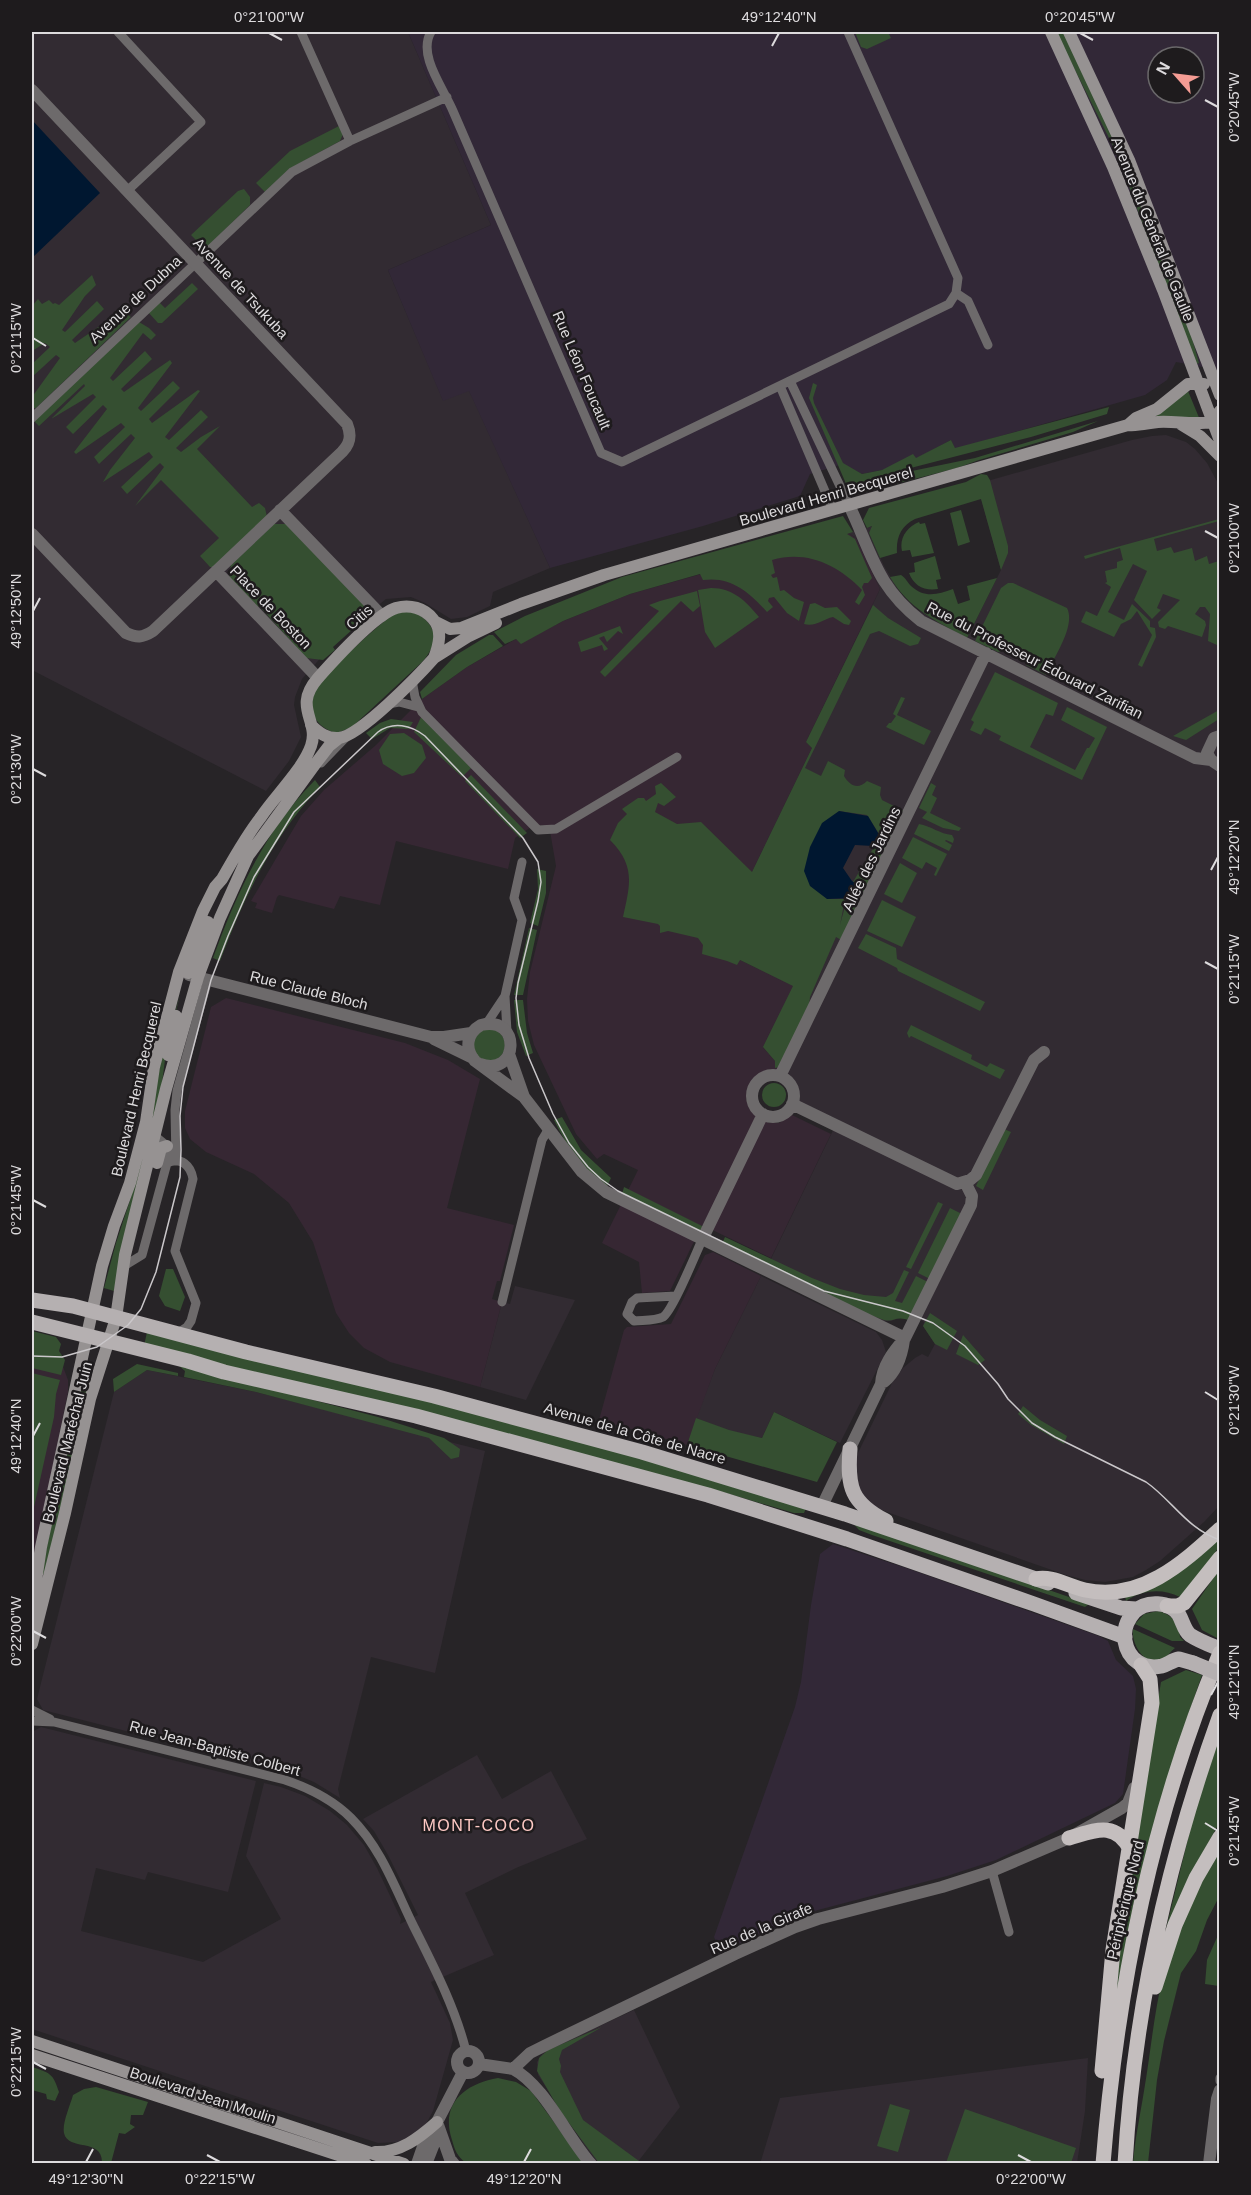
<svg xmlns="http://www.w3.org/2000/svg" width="1251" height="2195" viewBox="0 0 1251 2195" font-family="Helvetica,sans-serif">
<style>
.built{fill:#322b32}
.industrial{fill:#322837;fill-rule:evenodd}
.education{fill:#362733}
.green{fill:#354f31}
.water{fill:#001730}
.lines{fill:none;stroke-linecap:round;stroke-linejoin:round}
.minor{stroke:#6d6a6b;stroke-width:9}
.tertiary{stroke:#6d6a6b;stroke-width:12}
.secondary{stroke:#969292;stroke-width:12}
.primary{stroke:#b5b0b1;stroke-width:15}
.trunk{stroke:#c4bebe;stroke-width:15}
.tram{stroke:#cac7ca;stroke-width:1.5}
.primary-bridge{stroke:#b5b0b1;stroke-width:15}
.ticks{fill:none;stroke:#dddbdd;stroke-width:2}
.labels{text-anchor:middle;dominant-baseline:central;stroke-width:5;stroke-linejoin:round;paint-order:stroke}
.street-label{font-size:15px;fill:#dddbdd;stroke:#1e1b1d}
.neighbourhood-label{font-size:16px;letter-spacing:1.5px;fill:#ffcac5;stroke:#1e1b1d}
.neatline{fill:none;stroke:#dddbdd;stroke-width:2}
.ticks-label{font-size:15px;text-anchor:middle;fill:#dddbdd}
</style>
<rect width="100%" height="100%" fill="#272427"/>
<path class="built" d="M32 32H408L491 225 388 270 443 400 469 390 550 568 493 592 490 606 467 617 451 619 425 603 411 597 386 599 339 637 302 679 295 697 294 705 301 737 289 761 266 791 32 670Z
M1166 435 1186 442 1195 449 1207 463 1220 487V1505L1204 1522 1160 1561 1146 1570 1133 1577 1105 1582 1085 1580 1066 1575 884 1511 864 1501 856 1486V1457L893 1381 903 1368 915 1358 922 1354 928 1357 935 1344 923 1326 924 1322 914 1316 911 1321 901 1317 891 1321H882L767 1267 838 1120 798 1101V1092L795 1084 783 1069 775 1068V1061L763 1047 752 872 812 748 806 742 880 589 856 538 848 533 873 526 869 533 884 566 901 594 918 610 967 638 1001 570 977 484 1132 440 1152 436Z
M761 1276 876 1332 882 1340 886 1352 840 1443 774 1412 762 1438 729 1431 696 1418 715 1369Z
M515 1286 575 1300 526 1400 480 1387 502 1302 510 1304Z
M147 1370 256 1392 485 1451 435 1673 371 1657 338 1789 340 1798 314 1782 292 1773 43 1710 37 1699 114 1392Z
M41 1727 256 1781 228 1892 148 1872 145 1880 96 1868 81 1931 203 1962 281 1919 246 1856 264 1783 281 1787 305 1796 330 1811 347 1825 364 1845 377 1868 401 1919 400 1924 418 1915 388 1855 374 1831 363 1819 477 1755 502 1799 551 1771 587 1839 516 1868 465 1893 494 1955 431 1982 450 2023 453 2040 433 2111 425 2126 418 2132 399 2142 378 2143 32 2029V1732Z
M634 2010 680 2107 637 2163 599 2164 587 2149 538 2075 537 2062 542 2054 548 2050Z
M1088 2058 1085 2111 1077 2163 760 2164 780 2098Z"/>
<path class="industrial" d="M408 32H1219V370L1176 362 1167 380 1145 395 955 449 951 440 916 459 882 470 862 474 843 464 810 474 800 496 703 526 550 568 469 391 443 401 388 270 491 225ZM1158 57H1194V93H1158Z
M833 1544 909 1569 1099 1636 1108 1641 1116 1660 1133 1676 1136 1689 1135 1709 1123 1794 1115 1803 996 1860 947 1876 818 1910 794 1918 721 1952 714 1937 795 1707 801 1682 811 1605 819 1560 820 1554Z"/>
<path class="education" d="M848 533 856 538 880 589 806 742 812 748 752 872 740 960 793 986 763 1047 775 1061V1068L783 1069 791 1079 782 1073 772 1071 757 1076 747 1091 746 1099 749 1108 755 1115 769 1123H779L792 1115 831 1134 771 1258 702 1225 670 1291 642 1293 639 1262 602 1243 638 1170 604 1154 597 1159 576 1134 534 1045 528 1021 527 999 530 972 556 866 550 831 543 825 531 827 515 838 508 869 396 841 380 905 340 896 334 909 279 895 277 897 272 913 255 908 257 903 251 901 301 816 324 790 376 745 422 699 467 667 516 639 521 643 563 621 630 594Z
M226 998 405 1043 448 1060 480 1079 447 1208 514 1225 500 1281H497L492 1299 502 1302 480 1387 390 1362 364 1348 349 1333 336 1313 313 1242 289 1203 254 1174 206 1152 190 1139 185 1128V1111L211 1007Z
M713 1252 761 1276 715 1369 687 1445 599 1420 624 1330 627 1327 671 1324 705 1255Z
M32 1332 62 1364 68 1380V1392L32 1568Z"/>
<path class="green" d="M855 32H888L891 38 867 49 861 47Z
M1056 32H1064L1123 159 1119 158Z
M339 126 343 134 340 141 289 169 265 192 256 183 290 151Z
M1126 166 1190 331 1199 363 1194 365 1123 170Z
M244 189 250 197V205L205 249 191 235 238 191Z
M92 275 96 285 85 296 62 330 65 332 97 301 104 309 72 340 75 343 113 317 121 310 131 317 36 408H32V397L60 358 56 355 32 377V364L50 347 45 343 32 351V346L34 343 32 340V306L38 299 42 304 49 300 53 304 55 303 59 305Z
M192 283 198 289 162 323H158L148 312 159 302 165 308Z
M139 322 149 328 156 335 151 340 143 333 110 378 113 381 145 351 152 359 121 389 124 392 170 360 172 363 138 408 141 411 173 381 180 388 149 419 152 423 198 390 200 391 165 437 169 440 201 410 208 417 176 448 181 452 201 437 220 426 197 449 252 507 259 503 265 508 267 517 215 567H210L200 556 219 538 161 480 135 506 164 467 160 463 127 494 121 487 153 457 149 452 103 482 110 470 135 438 131 434 99 464 94 457 125 427 121 423 76 454 74 452 107 409 103 405 73 434 66 427 96 397 93 394 51 419 85 386 84 384 39 426 34 421Z
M813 383 817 385 813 398 814 403 843 463 862 474 882 470 913 454 916 458 951 440 955 448 1109 407 1107 414 1031 437 899 471 851 489 847 486 809 398Z
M1188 391 1200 420 1155 416Z
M1098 421 1073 432 979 460 957 468 864 492V488L907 472 975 458Z
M981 474 987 475 990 480 1008 546V553L1001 570 981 499 915 519C901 526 896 537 897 553L880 558 869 533 872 526 867 528 863 520 869 508 966 482Z
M961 510 970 542 958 546 950 513Z
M843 516 853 532 847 534 855 539 872 578 868 583H864L862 587 865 595 859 605 855 602 862 590C838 565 807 550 772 560L775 573 771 575 773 578 777 577 780 591 784 590 794 598 804 602 799 621 787 613 774 597 769 598 768 601 773 607 767 612C749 592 731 576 703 580L700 574 630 594 563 621 521 644 516 639 505 644 494 632 525 616 622 577Z
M1219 519V521L1154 539 1157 551 1171 547 1174 553 1192 548 1195 561 1207 556 1209 564 1219 561 1220 641 1217 645 1208 641 1210 614 1205 607H1200L1195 614 1205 621 1206 625 1202 637 1168 626 1165 629 1159 627 1158 622 1180 600 1163 594 1157 608 1161 610 1152 619 1134 600 1147 571 1133 564 1108 612 1124 620 1132 604 1150 621V627L1155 628 1156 637 1142 667 1138 665 1152 635 1137 611 1131 619 1121 624 1114 637 1081 622 1086 611 1097 616 1111 587 1105 583 1107 582 1105 571 1117 568V562L1123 560 1120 548 1085 559 1084 556Z
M919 522 920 524 925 523 934 553 912 557 910 550 902 551C899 538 907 527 919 522Z
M274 524H286L365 604C369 618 365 623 355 631L353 629 333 647 335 650 323 660 306 658 292 645 293 643 259 606 256 608 231 580 229 575 231 565Z
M935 556 941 579 936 580 938 589C924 591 914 586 909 573L915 572 914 563Z
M901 575C906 578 907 582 911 586 924 598 937 595 953 589L958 604 970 600 967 586 997 578 967 638C937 622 908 608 890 577Z
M1008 583H1013L1067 608C1076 626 1054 657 1046 675L1026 665 1030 653 1006 641 1002 651 998 652 975 641 1001 588Z
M711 588C733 588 746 601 759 617L715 648 705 632 698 590Z
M697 591 700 606 693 612 681 601 605 677 600 672 659 611 649 605 660 601Z
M815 603 825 608 837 607 851 621 849 625 844 624 833 617C823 619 816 627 804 624L810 604Z
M873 605 888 618 921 638 918 644 910 646 879 631 870 634 805 768 821 776 828 761 845 770 844 776C850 786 858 790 867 781L881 787 880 795 882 800 904 811 901 818 881 837 867 815 839 811 827 899H845L840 925 847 899 853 898 858 887 853 882 874 847 878 849 884 843 882 839 901 821 843 941 836 937 810 997 809 1006 779 1067 775 1068V1061L763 1047 793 986 740 960 737 965 727 961 702 954 703 945 698 938 668 931 660 933V926L658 924 623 917C630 885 636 866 610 840L618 823 627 814 622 809 638 798H644L646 801 656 794 655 786 661 783 676 797 664 806 658 803 655 812 677 824 701 822 752 872 812 748 806 742Z
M414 611C437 626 441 640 422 662L352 727 337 733C319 729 307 713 312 695 317 681 381 621 396 613 401 611 408 612 414 611Z
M620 626 623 634 618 631 607 642 604 636 599 638 608 649 604 651 602 645 581 652 578 642Z
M489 635H493L503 646 467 667 422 699 420 692 456 655Z
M995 672 1058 703 1053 716 1046 714 1030 747 1075 770 1087 748H1089L1095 738 1061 720 1067 707 1107 727 1082 780 999 740 1001 736 985 728 981 735 970 730 974 722 971 720Z
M901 697 905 698 897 715 931 731 924 745 886 727 889 723H891L896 716 893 714Z
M1219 710V719L1186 740 1173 736Z
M422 715 472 767 462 777 414 732Z
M391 719 413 722 409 729 390 728 372 739 366 733 380 723Z
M404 733 422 745 426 758 414 773 402 776 383 764 379 750 390 734Z
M471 775 527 833 520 838 465 781Z
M315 780 320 787C273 836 244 897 220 961L213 958C236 894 266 829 315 780Z
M931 783 936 786 932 795 937 798 930 813 961 828 959 831 943 828 922 818 927 812 919 808Z
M919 824C931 826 940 834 952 835L954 839 953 843 946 840 945 841 952 845 949 851 914 834Z
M913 837 947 854 936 876 934 875 937 868 926 862 922 869 902 858Z
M900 863 917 873 902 903 884 894Z
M537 869 546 871V893L538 926 530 923 538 889Z
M882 900 916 917 902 947 867 931Z
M529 928 537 930 523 995H514Z
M866 934 896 948 897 959 985 1002 980 1011 898 971 897 968 858 948Z
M180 995 166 1052 161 1091 114 1291 104 1288 116 1243 132 1194 163 1053Z
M514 1000H523L527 1033 533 1053 526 1056 517 1032Z
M911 1025 972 1055 971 1059 987 1067 990 1063 1005 1070 1000 1079 911 1036 909 1038 907 1033Z
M473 1045a16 16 0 1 1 32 0a16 16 0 1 1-32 0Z
M762 1095a12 12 0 1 1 24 0a12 12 0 1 1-24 0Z
M562 1117 581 1150 611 1178 606 1188C584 1171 566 1145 554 1120Z
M1004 1129 1011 1132 983 1190 976 1186Z
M624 1187 704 1227 698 1232 622 1194Z
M938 1202 943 1204 911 1269 906 1267Z
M950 1208 964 1215 932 1280 918 1273Z
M725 1237 812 1278 840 1289 864 1295 886 1297 893 1293 904 1270 909 1272 895 1301 902 1303 916 1276 930 1283 911 1321C894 1314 895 1324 881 1319 826 1299 773 1271 721 1246Z
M166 1269H173L185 1297 180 1311 165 1306 159 1296Z
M930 1313 957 1331 947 1350 935 1344 923 1326Z
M32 1331 56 1337 61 1344 59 1351 65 1360 61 1375 32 1368Z
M147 1332 488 1415 807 1506 804 1513H794L726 1493 144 1346Z
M963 1335 985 1360 978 1365 956 1354Z
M137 1364 178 1373V1376L147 1370 114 1392 113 1379Z
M178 1365 378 1417 444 1438 460 1449 459 1457 451 1459 429 1438 256 1392 184 1377 185 1371Z
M84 1372 91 1374 67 1489 45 1575 41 1574Z
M32 1373 60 1380 56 1394 54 1417 32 1516Z
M1023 1406 1040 1420 1067 1436 1064 1444 1031 1425 1018 1414Z
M774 1412 837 1442 817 1482 687 1445 696 1418 729 1430 762 1438Z
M851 1521 1089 1604 1085 1607 872 1535 859 1530Z
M1219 1535V1547L1191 1585 1180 1597C1162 1588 1142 1590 1126 1601L1125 1596Z
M1219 1570 1220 1634 1217 1638 1202 1630 1192 1609Z
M1158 1611C1172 1614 1179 1624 1180 1637L1184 1641H1172L1135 1624 1144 1614Z
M1133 1629 1175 1648C1171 1651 1168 1656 1164 1658 1145 1669 1131 1644 1133 1629Z
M1186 1670 1202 1675 1174 1756 1134 1901 1112 2022 1122 1923 1161 1682Z
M1219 1738V1823L1200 1858 1165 1933 1194 1814Z
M1219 1853V1897L1207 1920 1196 1951 1181 1973 1164 2041 1157 2080 1148 2163 1133 2164C1135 2138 1140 2116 1144 2091 1149 2062 1152 2033 1157 2005 1167 1952 1189 1898 1219 1853Z
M1219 1933V1986L1205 1984 1207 1960Z
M602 2027 562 2050 559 2059 561 2066 560 2072 583 2120 639 2161 637 2163H599L560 2111 537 2071 539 2058 548 2050Z
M32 2067C50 2073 53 2073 59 2092L55 2101 47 2099 46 2094 32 2090Z
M498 2078 516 2082 531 2091 584 2163H466C457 2156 455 2151 452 2140 440 2104 464 2084 498 2078Z
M96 2087 148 2102 143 2115H131L130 2124 135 2127 125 2134 119 2133 111 2163H102C103 2137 68 2152 64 2133 62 2123 70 2106 73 2095L84 2089Z
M890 2104 910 2110 898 2152 877 2146Z
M965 2109 1076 2148 1071 2163H946Z"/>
<path class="water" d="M32 120 100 193 32 258Z
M839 811 868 816 884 843 878 850 873 846 855 845 843 868 852 881 859 886 853 898 827 899 810 886 804 871 810 847 822 823Z"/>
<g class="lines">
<path class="minor" d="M118 32 201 122 127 191
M301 32 350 141
M431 32C417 55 444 89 453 111L601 453 622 462 949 304 956 293 958 278 848 32
M956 293 968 301 988 345
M790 381 849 505
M780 386 833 510
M32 418 292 172 350 141 447 97
M412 680 415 697 422 712 538 830 556 829 677 757
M388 704 399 702 418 707
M321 763 349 734
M487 1023 505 996
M507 1032 505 996 522 920 514 898 522 862
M176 1161 175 1110 177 1091 208 979
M167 1163C181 1156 191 1166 193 1179L175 1251 196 1303 191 1321 187 1327 178 1333
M124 1266 142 1255 167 1163V1146L156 1137
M676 1296 637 1298 632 1302 627 1314 634 1321C643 1320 655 1321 663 1317 672 1312 696 1253 702 1240
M502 1302 542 1140 548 1130
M32 1710 50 1719
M32 1721 54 1722 285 1780C309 1788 333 1800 351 1818 381 1848 395 1888 413 1925 433 1965 455 2007 466 2051
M992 1871 1009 1932
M1220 2078V2081"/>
<path class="tertiary" d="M32 90 347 424C352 436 350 444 342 452L153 631C142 638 137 638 126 633L32 534
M849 505C872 553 876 586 921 621L1195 758 1211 760
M280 510 382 616
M216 571 318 678
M1220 736 1214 738 1207 753 1211 760 1220 766
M189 975 431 1037H444L471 1033
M434 1039 473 1058
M509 1054 524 1097
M480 1064C519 1078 522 1015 481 1025 467 1033 464 1048 475 1061L524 1097 582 1172 606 1192 905 1338
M752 1096a21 21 0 1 1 42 0a21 21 0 1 1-42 0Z
M780 1076 986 653
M792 1104 957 1184 970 1180 976 1175 1034 1060 1044 1052
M702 1240 763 1114
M884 1382C896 1372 902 1355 904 1340
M822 1506 881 1384C882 1366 893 1352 905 1338L971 1205 972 1196 965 1182
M457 2062a11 11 0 1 1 22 0a11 11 0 1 1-22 0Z
M479 2064 513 2069 530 2053 544 2046 735 1954 795 1927 818 1919 942 1887 992 1871 1069 1838 1122 1808 1128 1803 1134 1788
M513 2069C544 2085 567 2137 591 2164
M437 2122 450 2159 454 2164
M417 2164 427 2135 437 2122 463 2072
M426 2164 437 2136V2126
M1209 2164 1217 2099 1220 2090"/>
<path class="secondary" d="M1051 32 1113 167 1163 290 1220 441
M1069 32 1129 160 1220 395
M1128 425 1136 418 1157 409 1188 384H1204
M1182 425 1200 436 1220 456
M436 622 450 629 461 628 521 604 604 575 1128 425C1139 426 1148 423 1158 422 1176 421 1194 425 1212 422L1220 411
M434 658 469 636 496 623
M188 973 208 922
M168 1055 176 1016
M157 1163 161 1148 167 1146
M32 1607 41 1547 102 1266 114 1226 130 1183 146 1122 154 1067 179 972 203 911 215 887 222 879C234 858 246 836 261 817 275 796 303 769 311 746 320 720 292 708 318 678 334 660 375 615 396 608 410 604 424 608 433 619 443 630 439 645 434 658 419 675 360 736 339 738 327 739 319 733 311 725
M32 1644 65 1513 90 1399 116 1318 125 1255 166 1089 198 977 220 918 248 856 316 763 329 746 339 738
M32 2041 404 2164
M32 2055 366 2164
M375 2152C400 2153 419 2138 437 2122"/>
<path class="primary" d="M32 1300 73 1306 246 1352 434 1396 642 1452 845 1514 1048 1583
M32 1322 188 1361 224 1372 416 1416 708 1495 847 1539 1034 1604 1125 1637
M850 1449C847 1487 851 1503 886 1521
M1076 1593 1121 1608 1136 1609
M1193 1663 1179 1659C1173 1660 1168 1664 1162 1666 1144 1670 1128 1660 1125 1641 1123 1631 1127 1620 1134 1612 1146 1600 1170 1601 1179 1615 1183 1622 1184 1630 1190 1635 1199 1641 1210 1645 1220 1649"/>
<path class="trunk" d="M1036 1579C1051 1575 1070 1587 1085 1590 1140 1602 1182 1564 1220 1529
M1167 1606H1178L1184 1603 1220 1558
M1069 1838C1094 1831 1115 1820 1130 1849
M1155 1987 1175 1925 1196 1878 1220 1837
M1102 2071 1113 1950 1152 1703 1150 1679 1141 1665
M1103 2164C1117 1989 1152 1814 1220 1653
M1125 2164C1134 2011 1168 1859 1220 1715"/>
<path class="tram" d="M32 1356 62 1357 97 1347 128 1325 141 1309 156 1272 180 1177 181 1150 180 1116 183 1087 211 980 228 936 254 877 294 812 378 732C393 721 411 725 425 736L523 838 538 862 541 882 538 901 518 983 516 998 519 1025 529 1058 553 1114 569 1143 588 1167 601 1179 618 1191 824 1291 903 1311 933 1323 965 1346 998 1384 1008 1399 1032 1423 1055 1437 1146 1482C1172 1500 1187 1529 1220 1540"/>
<path class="primary-bridge" d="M1193 1663 1220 1674"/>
</g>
<path class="ticks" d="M269 33 282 40M1080 33 1093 40M772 46 779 33M1205 100 1218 107M33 338 46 346M1205 531 1218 538M33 611 40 598M33 769 46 776M1211 870 1218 857M1205 962 1218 969M33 1200 46 1207M1205 1392 1218 1400M33 1436 40 1423M33 1631 46 1638M1211 1695 1218 1682M1205 1823 1218 1831M33 2062 46 2069M207 2155 220 2162M1018 2155 1031 2162M86 2162 93 2149M524 2162 531 2149"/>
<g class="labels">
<g class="street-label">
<text transform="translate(1153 229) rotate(68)">Avenue du Général de Gaulle</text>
<text transform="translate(241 288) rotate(47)">Avenue de Tsukuba</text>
<text transform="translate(135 299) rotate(-43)">Avenue de Dubna</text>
<text transform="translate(582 370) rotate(67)">Rue Léon Foucault</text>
<text transform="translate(826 496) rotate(-16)">Boulevard Henri Becquerel</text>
<text transform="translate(271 607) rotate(46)">Place de Boston</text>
<text transform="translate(359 617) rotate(-41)">Citis</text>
<text transform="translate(1035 660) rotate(27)">Rue du Professeur Édouard Zarifian</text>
<text transform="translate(871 859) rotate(-64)">Allée des Jardins</text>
<text transform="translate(309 990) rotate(14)">Rue Claude Bloch</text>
<text transform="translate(136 1089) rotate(-77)">Boulevard Henri Becquerel</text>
<text transform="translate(635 1433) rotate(16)">Avenue de la Côte de Nacre</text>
<text transform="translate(67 1442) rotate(-76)">Boulevard Maréchal Juin</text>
<text transform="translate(215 1748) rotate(15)">Rue Jean-Baptiste Colbert</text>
<text transform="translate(1125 1900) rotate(-77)">Périphérique Nord</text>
<text transform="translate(761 1928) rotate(-23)">Rue de la Girafe</text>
<text transform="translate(203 2095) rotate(18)">Boulevard Jean Moulin</text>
</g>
<g class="neighbourhood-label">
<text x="479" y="1825">MONT-COCO</text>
</g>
</g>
<rect width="1251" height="2195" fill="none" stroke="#1e1b1d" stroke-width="66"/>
<g transform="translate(1176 75) rotate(298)"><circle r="28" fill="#1e1b1d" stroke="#6a686a" stroke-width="1.5"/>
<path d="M0-4.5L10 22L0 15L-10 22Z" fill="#f59c94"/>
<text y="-9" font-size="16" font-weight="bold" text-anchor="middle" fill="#dddbdd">N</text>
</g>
<rect x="33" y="33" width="1185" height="2129" class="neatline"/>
<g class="ticks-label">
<text x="269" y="22">0°21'00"W</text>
<text x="779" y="22">49°12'40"N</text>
<text x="1080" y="22">0°20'45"W</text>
<text transform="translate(1234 107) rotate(-90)" y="5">0°20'45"W</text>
<text transform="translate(16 338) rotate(-90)" y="5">0°21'15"W</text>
<text transform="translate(1234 538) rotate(-90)" y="5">0°21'00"W</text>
<text transform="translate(16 611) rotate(-90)" y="5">49°12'50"N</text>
<text transform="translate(16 769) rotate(-90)" y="5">0°21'30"W</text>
<text transform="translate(1234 857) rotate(-90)" y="5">49°12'20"N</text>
<text transform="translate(1234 969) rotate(-90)" y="5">0°21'15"W</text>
<text transform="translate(16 1200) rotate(-90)" y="5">0°21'45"W</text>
<text transform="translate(1234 1400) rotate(-90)" y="5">0°21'30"W</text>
<text transform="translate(16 1436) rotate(-90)" y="5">49°12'40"N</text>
<text transform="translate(16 1631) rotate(-90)" y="5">0°22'00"W</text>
<text transform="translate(1234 1682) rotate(-90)" y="5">49°12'10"N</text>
<text transform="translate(1234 1831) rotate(-90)" y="5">0°21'45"W</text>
<text transform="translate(16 2062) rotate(-90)" y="5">0°22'15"W</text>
<text x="86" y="2184">49°12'30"N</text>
<text x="220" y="2184">0°22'15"W</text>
<text x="524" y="2184">49°12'20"N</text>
<text x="1031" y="2184">0°22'00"W</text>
</g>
</svg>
